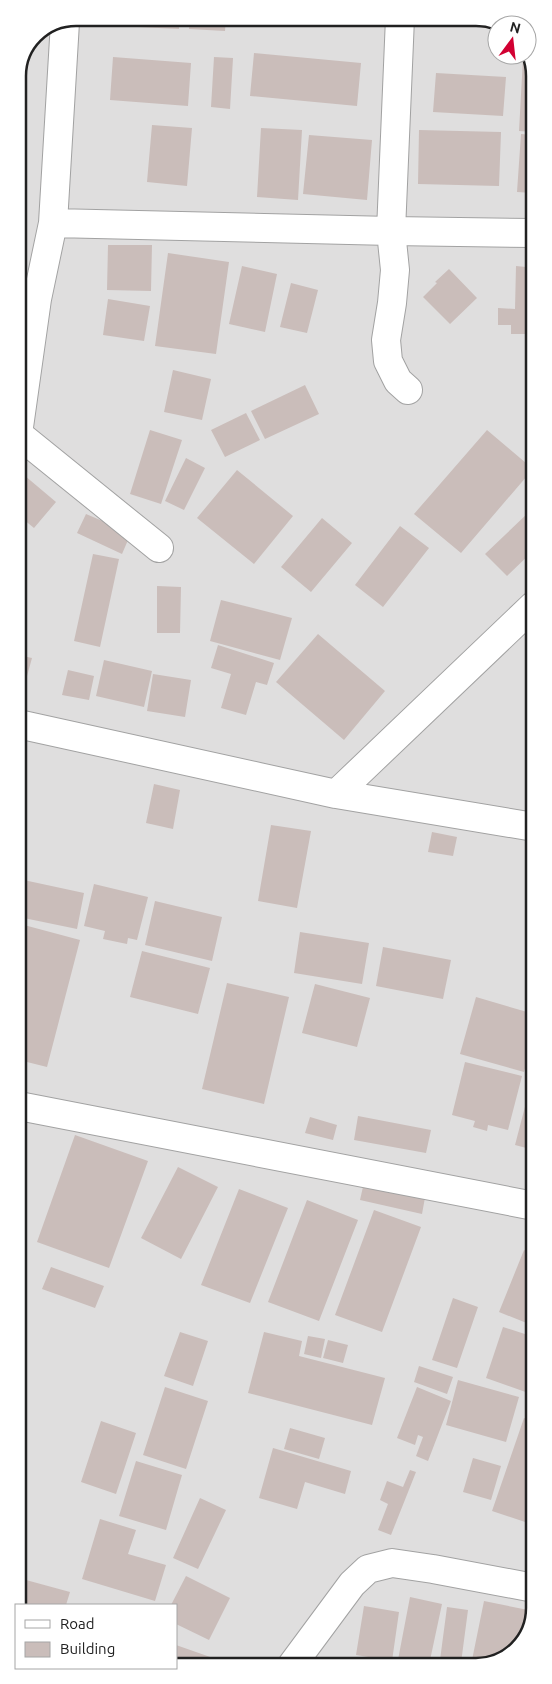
<svg xmlns="http://www.w3.org/2000/svg" width="552" height="1684" viewBox="0 0 552 1684" font-family="Ubuntu,sans-serif">
<style>
.residential{fill:#dfdede}
.building{fill:#cabdba}
.lines{fill:none;stroke-linecap:round;stroke-linejoin:round}
.minor-casing{stroke:#a2a2a2;stroke-width:30}
.minor{stroke:#fff;stroke-width:28}
.rim{fill:none;stroke:#212121;stroke-width:2.5}
</style>
<rect width="100%" height="100%" fill="#f2ece7"/>
<path class="residential" d="M76 18H480L498 25 497 55H527V52L533 61 534 1608 522 1644 491 1665 176 1666V1605H19L18 73 35 34Z"/>
<path class="building" d="M97 18H179V29L97 25Z
M190 18H226L225 31 189 29Z
M254 53 361 63 357 106 250 96Z
M113 57 191 63 188 106 110 100Z
M214 57 233 58 230 109 211 107Z
M523 58 531 59 533 61V132L519 131Z
M436 73 506 77 503 116 433 112Z
M152 125 192 128 187 186 147 182Z
M261 128 302 130 298 200 257 197Z
M419 130 501 132 499 186 418 184Z
M521 134 533 135V193L517 192Z
M309 135 372 140 367 200 303 194Z
M18 160 23 161 20 205H18Z
M108 245H152L151 291 107 290Z
M168 253 229 262 216 354 155 346Z
M242 266 277 274 265 332 229 324Z
M516 266 526 267 525 334H511V325H498V308L515 309Z
M449 269 477 298 450 324 423 297 437 283 435 282Z
M291 283 318 290 307 333 280 327Z
M108 299 150 306 144 341 103 335Z
M173 370 211 379 202 420 164 412Z
M305 385 319 414 265 439 251 411Z
M246 413 260 440 225 457 211 430Z
M150 430 182 440 161 504 130 494Z
M487 430 533 469 461 553 414 514Z
M186 458 205 468 184 510 165 501Z
M18 470 56 502 34 528 18 515Z
M237 470 293 516 254 564 197 518Z
M528 513 533 518V551L507 576 485 554Z
M86 514 131 533 122 554 77 533Z
M322 518 352 543 311 592 281 567Z
M400 526 429 548 383 607 355 585Z
M18 535 27 537 19 570H18Z
M93 554 119 559 100 647 74 641Z
M157 586 181 587 180 633H157Z
M221 600 292 618 280 660 210 641Z
M318 634 385 691 344 740 276 682Z
M218 645 274 663 267 685 256 682 246 715 221 708 231 674 211 668Z
M18 655 32 658 24 687 18 685Z
M104 660 152 671 144 707 96 696Z
M68 670 94 676 89 700 62 695Z
M153 674 191 680 185 717 147 711Z
M18 768 24 769 19 786H18Z
M154 784 180 790 173 829 146 823Z
M271 825 311 831 297 908 258 901Z
M432 832 457 837 453 856 428 852Z
M19 879 84 893 77 929 19 917Z
M94 884 148 897 137 940 128 938 127 944 103 939 105 931 84 926Z
M155 901 222 917 212 961 145 945Z
M24 925 80 940 47 1067 19 1060V946Z
M300 932 369 943 362 984 294 973Z
M383 947 451 960 443 999 376 986Z
M142 951 210 968 198 1014 130 997Z
M227 983 289 997 264 1104 202 1089Z
M315 984 370 998 357 1047 302 1033Z
M476 997 534 1014V1037L524 1072 460 1054Z
M465 1062 522 1076 508 1130 488 1125 487 1131 473 1127 475 1121 452 1115Z
M533 1076H534V1150L515 1145Z
M358 1116 431 1130 426 1153 354 1140Z
M310 1117 337 1125 333 1140 305 1133Z
M75 1135 148 1161 109 1268 37 1242Z
M178 1167 218 1187 181 1259 141 1238Z
M365 1178 426 1192 422 1214 360 1200Z
M239 1189 288 1208 250 1303 201 1285Z
M307 1200 358 1220 319 1321 268 1302Z
M374 1210 421 1227 382 1332 335 1315Z
M524 1250 534 1255V1326L499 1312Z
M51 1267 104 1286 95 1308 42 1289Z
M453 1298 478 1307 457 1368 432 1360Z
M503 1327 534 1337V1395L486 1378Z
M180 1332 208 1341 193 1386 164 1376Z
M264 1332 302 1341 299 1356 385 1378 372 1425 248 1393Z
M308 1336 325 1339 321 1358 304 1354Z
M328 1340 348 1345 343 1363 323 1358Z
M419 1366 453 1377 447 1394 414 1382Z
M458 1380 519 1397 506 1442 446 1425Z
M165 1387 208 1401 186 1469 143 1455Z
M417 1387 451 1401 428 1461 416 1456 423 1437 418 1435 415 1445 397 1438Z
M524 1418 534 1422V1513L531 1524 492 1511Z
M101 1421 136 1433 116 1494 81 1482Z
M290 1428 325 1438 319 1459 284 1449Z
M273 1448 351 1471 345 1494 305 1482 297 1509 259 1498Z
M473 1458 501 1466 491 1500 463 1492Z
M136 1461 182 1475 166 1530 119 1516Z
M410 1470 416 1472 391 1535 378 1530 388 1504 380 1500 387 1481 403 1487Z
M200 1498 226 1510 198 1569 173 1558Z
M100 1519 136 1530 128 1554 166 1565 155 1601 82 1579Z
M186 1576 230 1598 209 1640 176 1624V1605H171Z
M26 1580 70 1592 66 1605H19Z
M410 1597 442 1604 429 1665H397Z
M484 1601 533 1611 522 1644 491 1665H471Z
M364 1606 399 1612 392 1661 356 1655Z
M447 1607 468 1610 461 1663 440 1660Z
M176 1645 233 1665 232 1666H176Z"/>
<g class="lines">
<defs>
<path id="minor" d="M400 18 391 231 395 270 392 303 386 340 388 361 398 381 408 390
M53 223 391 231 533 233
M18 434 37 299 53 223 65 22
M18 434 159 548
M18 724 336 794 534 827
M336 794 533 606
M19 1106 534 1206
M292 1665 352 1584 368 1569 392 1563 433 1569 534 1588"/>
</defs>
<use href="#minor" class="minor-casing"/>
<use href="#minor" class="minor"/>
</g>
<path d="M0 0H552V1684H0ZM76 26H476A50 50 0 0 1 526 76V1608A50 50 0 0 1 476 1658H76A50 50 0 0 1 26 1608V76A50 50 0 0 1 76 26Z" fill="#fff" fill-rule="evenodd"/>
<path class="rim" d="M76 26H476A50 50 0 0 1 526 76V1608A50 50 0 0 1 476 1658H76A50 50 0 0 1 26 1608V76A50 50 0 0 1 76 26Z"/>
<rect x="15" y="1604" width="162" height="65" fill="#ffffff" stroke="#a6a6a6"/>
<rect x="25" y="1620" width="25" height="8" fill="#ffffff" stroke="#a6a6a6"/>
<text x="60" y="1629" font-size="15" fill="#212121">Road</text>
<rect x="25" y="1642" width="25" height="15" fill="#cabdba" stroke="#a6a6a6"/>
<text x="60" y="1654" font-size="15" fill="#212121">Building</text>
<g transform="translate(512 40) rotate(15)"><circle r="24" fill="#ffffff" stroke="#a6a6a6"/>
<path d="M0-4L9 19L0 12L-9 19Z" fill="#d20032"/>
<text y="-8" font-size="14" font-weight="bold" text-anchor="middle" fill="#212121">N</text>
</g>
</svg>
